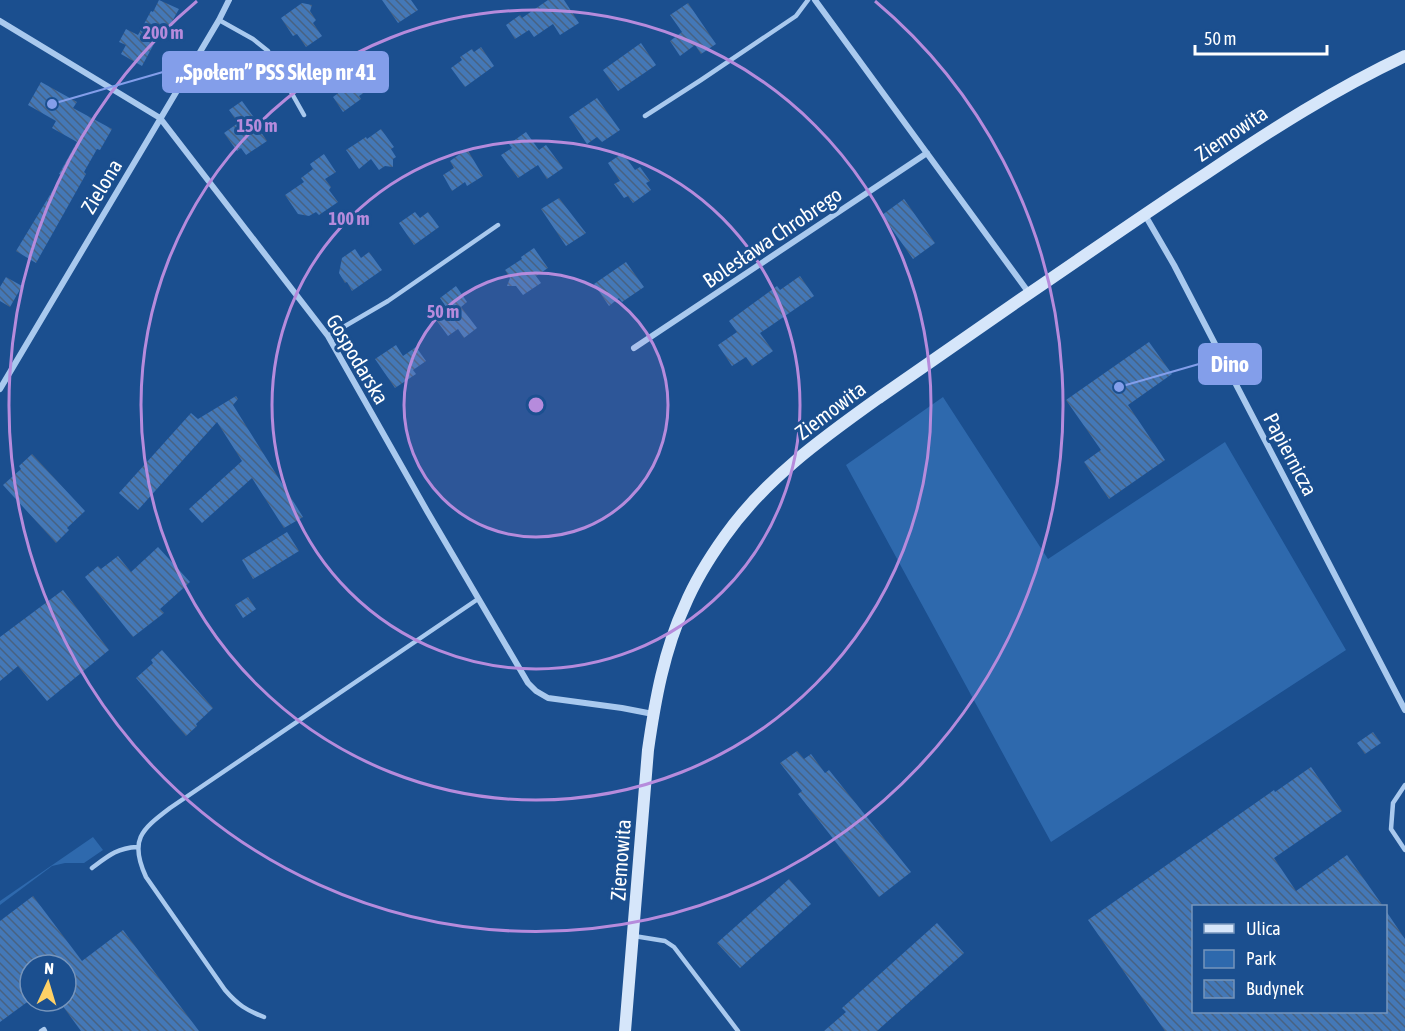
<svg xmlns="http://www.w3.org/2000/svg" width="1405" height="1031" viewBox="0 0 1405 1031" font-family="'Asap Condensed',sans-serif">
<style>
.green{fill:#2e69ad}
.building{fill:url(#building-back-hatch)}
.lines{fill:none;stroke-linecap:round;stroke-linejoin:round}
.lane{stroke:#a9c9ee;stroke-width:4.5}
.street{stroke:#a9c9ee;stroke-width:6}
.secondary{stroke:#d6e6fa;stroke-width:12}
.ring{fill:none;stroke:#b68bdc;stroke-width:3}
.labels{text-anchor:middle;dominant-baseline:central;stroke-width:6;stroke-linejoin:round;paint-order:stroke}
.street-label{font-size:21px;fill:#fff;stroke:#1b4f8f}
.centre{fill:#b68bdc;stroke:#1b4f8f;stroke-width:3}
.ring-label{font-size:18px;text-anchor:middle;font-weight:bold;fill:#b68bdc;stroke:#1b4f8f;stroke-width:6;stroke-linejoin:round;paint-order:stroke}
.leader{fill:none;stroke:#839eea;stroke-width:2}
.callout-dot{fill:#839eea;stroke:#1b4f8f;stroke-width:2}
.callout{fill:#839eea;stroke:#839eea;stroke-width:2}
.callout-label{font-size:22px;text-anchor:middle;font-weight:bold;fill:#fff}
</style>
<defs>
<pattern id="building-back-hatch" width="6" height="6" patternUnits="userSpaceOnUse" patternTransform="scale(1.5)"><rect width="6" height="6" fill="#4478b7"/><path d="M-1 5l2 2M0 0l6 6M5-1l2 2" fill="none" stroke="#486282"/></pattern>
</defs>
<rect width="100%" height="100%" fill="#1b4f8f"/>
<path class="green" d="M943 397 1048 559 1225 442 1346 650 1051 842 846 465Z
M93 837 103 850 84 863H65L52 866 0 905V901Z"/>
<path class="building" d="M159 0 179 9 169 27 166 25 162 32 161 31 142 66 121 54 126 45 119 42 126 29 138 35 151 11 153 12Z
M382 0H411L418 10 398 23Z
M548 0H564L579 23 560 35 553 24 534 37 529 30 515 39 506 25 520 15 522 18Z
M302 3 312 5 310 11 316 20 313 23 322 36 306 47 297 34 293 36 281 18Z
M688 3 716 44 701 54 695 45 680 56 670 41 682 32 670 15Z
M641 43 656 65 618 91 603 70Z
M481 47 494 66 465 87 451 68 462 60 460 57 472 49 474 52Z
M361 62 377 84 359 96 361 99 343 112 333 97 341 91 335 80 344 74 345 66 351 68Z
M41 82 77 102 73 108 112 129 100 150 97 149 84 172 86 174 36 263 16 251 62 175 59 174 77 142 52 128 56 121 28 105Z
M597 98 620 130 602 142 597 137 587 144 569 117Z
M242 101 258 123 256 125 267 141 246 155 241 148 237 151 224 133 238 123 229 110Z
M381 129 394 147 391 149 396 157 393 159V167L385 166 379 170 371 159 359 169 346 150 366 137 367 139Z
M526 132 539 150 546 145 563 168 547 179 538 165 518 178 501 155 512 148 509 144Z
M467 149 483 176 467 186 465 182 452 191 443 175 454 168 450 161Z
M623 153 635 170 640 167 650 181 646 183 651 190 633 203 628 196 624 198 614 184 620 181 608 163Z
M324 154 336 172 325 179 331 187 329 190 338 202 319 215 316 212 309 216 298 214 285 195 304 182 301 178 313 169 310 164Z
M559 198 586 233 566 246 541 209Z
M904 199 935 243 913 259 882 215Z
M415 212 420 218 428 212 439 227 414 245 399 223Z
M534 248 548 268 536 276 541 283 523 295 516 286H507L510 278 505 270 522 259 521 257Z
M355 249 361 258 369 252 382 270 352 291 347 282 345 283 339 273 342 258Z
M626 262 644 287 622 302 619 298 609 306 594 284Z
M800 276 814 296 760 333 773 351 752 366 746 357 732 366 718 345 737 332 729 321 777 286 780 290Z
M6 277 22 286 10 307 0 301V287Z
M456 286 467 302 461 307 477 328 464 338 458 329 448 336 431 313 444 304 440 298Z
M1149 342 1172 374 1128 405 1165 460 1109 499 1084 462 1101 450 1066 400Z
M396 345 403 356 416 347 426 361 413 370 416 374 395 388 375 359Z
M236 396 238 399 233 405 303 517 284 528 252 478 202 523 189 509 242 461 217 422 138 510 119 493 191 413 198 419Z
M32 454 85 511 67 528 69 530 56 543 3 485 21 469 19 466Z
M287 532 299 551 253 579 242 560Z
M158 547 190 582 160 609 164 613 133 637 85 577 98 566 101 569 118 556 131 572Z
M63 590 109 650 47 701 18 666 0 681V637Z
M248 597 256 609 243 618 235 605Z
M162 650 213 708 196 724 197 726 186 736 136 678 153 663 151 660Z
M1373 732 1381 743 1365 754 1357 743Z
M797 751 804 759 811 754 825 773 829 770 911 872 879 897 798 794 802 791 780 763Z
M1311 767 1342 811 1274 858 1296 891 1347 855 1383 906H1194V1011H1386V911L1405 939V1031H1165L1088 920 1274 790 1275 792Z
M789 879 811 904 740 968 717 943Z
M33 896 82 961 123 930 199 1031H81L59 1001H66V965H32L30 963V1000L0 1022V921Z
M937 923 964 953 877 1031H824L846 1012 842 1008Z"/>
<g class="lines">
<path class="lane" d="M219 20 253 39 268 51 304 115
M645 116 701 80 796 16 808 0
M328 336 388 301 498 225
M1405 785 1393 803 1391 829 1405 850
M92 868C108 856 117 848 137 847
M634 936 665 941 674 947 738 1031
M264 1017C246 1010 238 1005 225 990L146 877C129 840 141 830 170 808L478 599
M41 1031 44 1029 45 1031"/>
<path class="street" d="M815 0 1029 293
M0 21 160 118 328 336 427 511 528 683 536 691 548 698 622 708 653 714
M1145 215 1174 265 1405 710
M634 348 927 153
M0 389 219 20 229 0"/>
<path class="secondary" d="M625 1031 648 750C655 701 664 650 685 605 695 581 710 557 725 536 766 478 824 437 880 397 927 364 974 332 1021 299 1083 257 1144 214 1207 173 1271 130 1335 89 1405 56"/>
</g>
<circle cx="536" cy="405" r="132" fill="#b68bdc" fill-opacity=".12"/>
<g class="ring">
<circle cx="536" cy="405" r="132"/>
<circle cx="536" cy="405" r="264"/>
<circle cx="536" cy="405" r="395"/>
<path d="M875 1A527 527 0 1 1 197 1"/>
</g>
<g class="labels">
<g class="street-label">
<text transform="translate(1231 133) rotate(-34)">Ziemowita</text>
<text transform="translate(101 186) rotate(-59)">Zielona</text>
<text transform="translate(772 237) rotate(-34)">Bolesława Chrobrego</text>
<text transform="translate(358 359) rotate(59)">Gospodarska</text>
<text transform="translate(830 410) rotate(-37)">Ziemowita</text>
<text transform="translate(1291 454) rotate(62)">Papiernicza</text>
<text transform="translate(620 860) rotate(-86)">Ziemowita</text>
</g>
</g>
<circle cx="536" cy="405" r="9" class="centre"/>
<g class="ring-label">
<text x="163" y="39">200 m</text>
<text x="257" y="132">150 m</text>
<text x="349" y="225">100 m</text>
<text x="443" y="318">50 m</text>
</g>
<path class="leader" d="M52 104L163 72M1119 387L1199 364"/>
<g class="callout-dot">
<circle cx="52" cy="104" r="6"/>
<circle cx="1119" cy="387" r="6"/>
</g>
<g class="callout">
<rect x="163" y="52" width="225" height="40" rx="6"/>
<rect x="1199" y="344" width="62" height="40" rx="6"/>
</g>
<g class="callout-label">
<text x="276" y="80">„Społem” PSS Sklep nr 41</text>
<text x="1230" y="372">Dino</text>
</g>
<rect x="1192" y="905" width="195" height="108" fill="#1b4f8f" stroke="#7695bc" stroke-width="1.5"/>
<rect x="1204" y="924" width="30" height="9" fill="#d6e6fa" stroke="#7695bc" stroke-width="1.5"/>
<text x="1246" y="935" font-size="18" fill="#ffffff">Ulica</text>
<rect x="1204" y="950" width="30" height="18" fill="#2e69ad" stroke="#7695bc" stroke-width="1.5"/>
<text x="1246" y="965" font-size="18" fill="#ffffff">Park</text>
<rect x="1204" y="980" width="30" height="18" fill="url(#building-back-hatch)" stroke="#7695bc" stroke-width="1.5"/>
<text x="1246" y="995" font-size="18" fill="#ffffff">Budynek</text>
<g transform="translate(48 983) rotate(4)"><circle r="28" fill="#1b4f8f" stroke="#7695bc" stroke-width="1.5"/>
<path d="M0-4.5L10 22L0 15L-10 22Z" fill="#ffd166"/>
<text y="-9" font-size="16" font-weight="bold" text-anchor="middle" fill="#ffffff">N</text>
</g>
<path d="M1195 45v9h132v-9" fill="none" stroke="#ffffff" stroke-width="3"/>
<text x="1204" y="45" font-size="18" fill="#ffffff" stroke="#1b4f8f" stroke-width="4.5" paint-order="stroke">50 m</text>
</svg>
